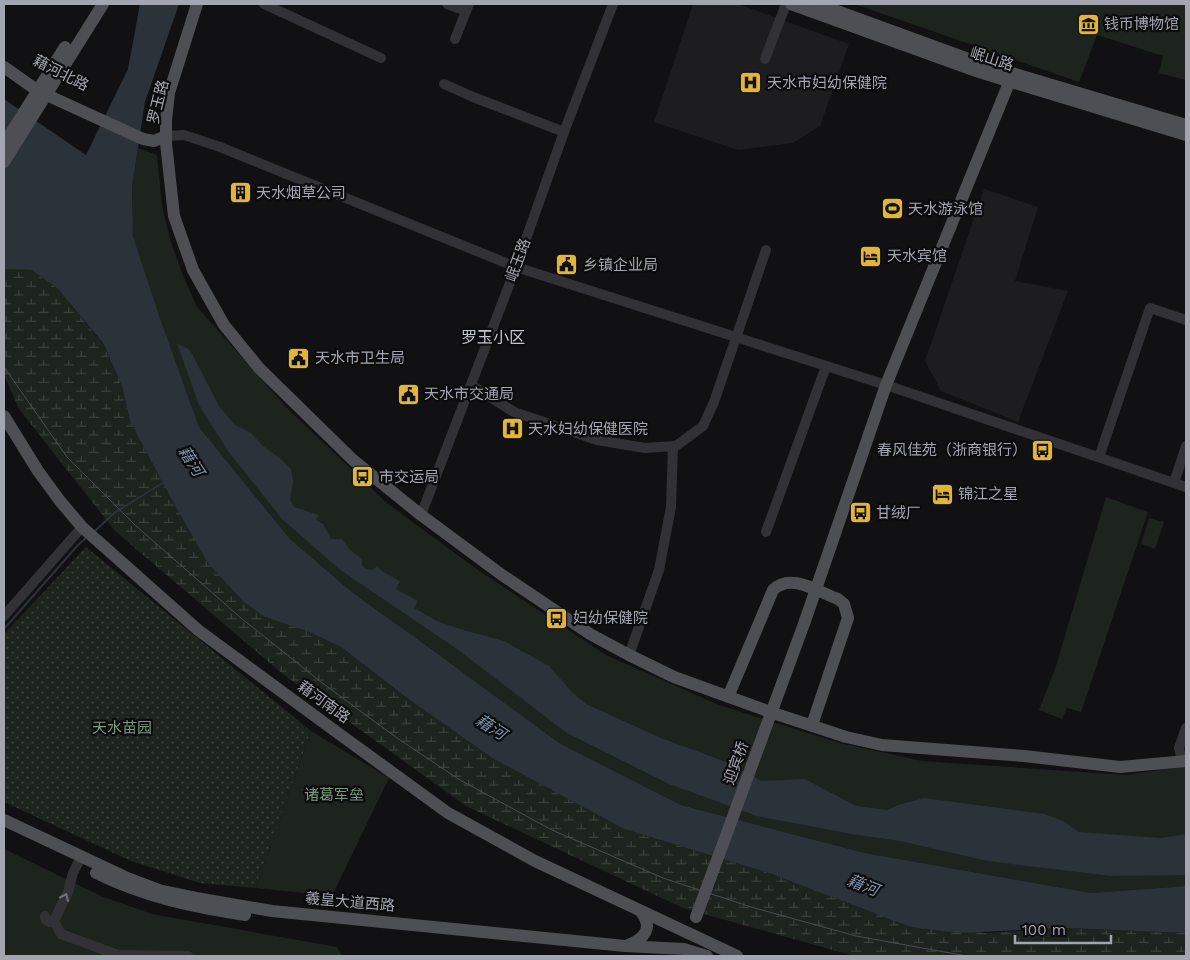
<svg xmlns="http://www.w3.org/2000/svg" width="1190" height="960" viewBox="0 0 1190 960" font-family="'Work Sans','Noto Sans SC',sans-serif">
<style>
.built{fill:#1d1d1f}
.grass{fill:url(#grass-dots)}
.wetland{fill:url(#wetland-marsh)}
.park{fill:#1d241e}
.water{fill:#2b3239}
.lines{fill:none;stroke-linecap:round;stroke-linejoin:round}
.stream{stroke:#2b3239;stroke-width:2}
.minor{stroke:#323236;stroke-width:10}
.major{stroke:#4e4f55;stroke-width:12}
.tram{stroke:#4b4c51;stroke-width:1}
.major-bridge{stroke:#4e4f55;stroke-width:12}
.oneway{stroke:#70727a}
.labels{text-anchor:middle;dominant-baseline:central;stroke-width:4.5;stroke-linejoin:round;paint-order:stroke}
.poi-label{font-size:15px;fill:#a3a6b1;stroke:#0c0b0d;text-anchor:start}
.street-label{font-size:15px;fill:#a3a6b1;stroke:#0c0b0d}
.park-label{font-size:15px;fill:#7b9b7f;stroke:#0c0b0d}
.neighbourhood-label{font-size:16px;fill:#c3c5ce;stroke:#0c0b0d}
.water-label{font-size:16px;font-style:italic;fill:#7c91aa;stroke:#0c0b0d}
</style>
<defs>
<pattern id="grass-dots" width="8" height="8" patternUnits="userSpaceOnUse" patternTransform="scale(1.25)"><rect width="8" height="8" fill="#1d241e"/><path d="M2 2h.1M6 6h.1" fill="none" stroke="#3b413c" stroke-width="1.8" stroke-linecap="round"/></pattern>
<pattern id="wetland-marsh" width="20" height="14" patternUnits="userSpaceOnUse" patternTransform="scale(1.25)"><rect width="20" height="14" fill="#1d241e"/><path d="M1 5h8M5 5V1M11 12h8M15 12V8" fill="none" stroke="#3b413c"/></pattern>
</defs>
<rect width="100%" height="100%" fill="#111012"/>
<path class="built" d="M693 4H738L849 44 820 126 793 143 738 150 654 122Z
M984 189 1038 207 1015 281 1068 291 1018 422 941 391 925 361Z"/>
<path class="grass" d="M86 547 311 731 256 888 200 883 131 861 4 802V634Z"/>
<path class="wetland" d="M4 269 32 270 58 289 103 344 122 386 130 421 207 562 265 617 307 631 341 647 407 698 492 758 624 829 772 874 983 933 1066 928 1186 933V956H854L683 908 466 806 284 675 115 531 19 409 4 375Z"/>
<path class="park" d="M854 4H1186V80L1159 73 1163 56 1097 35 1079 82Z
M138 148 157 155 162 206 170 239 182 273 197 307 289 410 388 504 478 570 606 655 719 705 840 743 922 761 1126 775 1186 766V886L1091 893 865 853 681 805 559 743 427 646 353 593 290 539 199 427 160 318 133 236 132 187Z
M1106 497 1148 512 1081 712 1067 708 1062 719 1039 710 1056 666Z
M1149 518 1164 522 1155 549 1141 544Z
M311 731 389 778 332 896 256 888Z
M4 849 101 896 152 914 337 947 342 956H4Z"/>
<path class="water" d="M140 4H179L145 102 132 187 133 236 160 318 199 427 290 539 353 593 427 646 559 743 681 805 865 853 1091 893 1186 886V933L1066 928 958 933 911 927 772 874 624 829 492 758 407 698 341 647 307 631 265 617 244 602 207 562 171 498 130 421 122 386 103 343 58 289 32 270 4 269V99L86 155 128 69Z
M177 343 188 349 191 352 219 406 235 425 251 433 263 446 282 460 291 469 293 481 290 500 294 507 319 515 316 520 323 524 331 539H342L349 549 362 559V565L365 569 372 570 377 567 385 573 400 581 396 589 418 601 414 608 437 621 463 630 504 641 549 666 572 692 586 704 661 738 729 763 761 781 805 779 856 806 887 810 898 805 924 798 1044 814 1063 821 1079 832 1160 838 1186 834V875L1111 876 988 861 900 841 852 834 757 816 669 784 567 733 454 647 339 569 282 519 228 451 199 405Z"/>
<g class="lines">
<path class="stream" d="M95 531 114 513 164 482
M4 629 78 545 86 538"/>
<path class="minor" d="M264 4 381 58
M447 4 466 11
M455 39 469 4
M765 59 786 4
M444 84 473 97 564 132
M166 136 184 135 220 147 516 267 886 385 1186 487
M471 385 514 412 597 440 645 448 676 446 703 426 714 402 766 250
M1099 457 1150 308 1186 320
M1174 483 1186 446
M421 515 516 267 564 132 613 4
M766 532 826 366
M4 616 82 527
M629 655 659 570 671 507 673 446
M1182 761 1179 748 1186 728
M45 916 46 920 49 922 54 921
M54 921 61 934 118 955 188 956
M54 921 68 892 73 873 81 857"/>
<path class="major" d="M197 4 169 93 166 120V143L174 216 193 270 224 325 259 368 353 460 421 515 502 575 590 634 629 655 674 677 773 713 846 737 882 745 1024 756 1120 767 1186 761
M791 4 979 72 1186 135
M818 4 982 64 1186 125
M4 67 38 91 143 139 154 141 166 136
M4 144 65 47
M4 162 103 4
M4 416 38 471 60 501 82 527 198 630 342 736 448 813 535 861 737 956
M805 621 886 385 1013 73
M728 697 773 590C791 572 818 592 838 599L844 604 848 618 812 725
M4 820 125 877 162 891 196 898 272 911 625 946 684 949 707 956
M96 873C144 897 193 907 245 915
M628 945C644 939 654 928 641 912"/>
<path class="tram" d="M4 367 67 457 135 525 241 618 321 682 397 738 460 780 552 830 663 878 751 907 856 936 967 956"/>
<path class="major-bridge" d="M696 917 805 621"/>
</g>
<defs><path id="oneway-chevron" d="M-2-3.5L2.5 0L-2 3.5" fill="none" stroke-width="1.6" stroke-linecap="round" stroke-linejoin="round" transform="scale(1.25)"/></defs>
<use class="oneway" href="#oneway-chevron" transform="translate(65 897) rotate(-66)"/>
<defs>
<symbol id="museum-square" viewBox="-11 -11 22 22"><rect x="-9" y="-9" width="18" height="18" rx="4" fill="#e1b539" stroke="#0c0b0d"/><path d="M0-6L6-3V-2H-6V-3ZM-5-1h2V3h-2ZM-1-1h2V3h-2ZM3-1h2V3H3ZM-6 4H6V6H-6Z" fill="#111"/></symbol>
<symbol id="hospital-square" viewBox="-11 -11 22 22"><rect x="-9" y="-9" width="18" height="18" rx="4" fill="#e1b539" stroke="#0c0b0d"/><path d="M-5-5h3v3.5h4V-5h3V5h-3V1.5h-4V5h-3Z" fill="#111"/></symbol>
<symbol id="building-square" viewBox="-11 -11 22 22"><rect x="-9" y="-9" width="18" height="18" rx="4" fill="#e1b539" stroke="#0c0b0d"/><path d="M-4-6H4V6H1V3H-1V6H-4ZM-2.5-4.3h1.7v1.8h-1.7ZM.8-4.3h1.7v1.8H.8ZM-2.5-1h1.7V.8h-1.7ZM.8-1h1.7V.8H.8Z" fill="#111"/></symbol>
<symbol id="stadium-square" viewBox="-11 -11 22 22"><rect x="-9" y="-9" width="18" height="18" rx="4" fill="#e1b539" stroke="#0c0b0d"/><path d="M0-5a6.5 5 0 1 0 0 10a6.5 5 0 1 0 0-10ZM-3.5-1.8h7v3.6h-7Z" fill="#111"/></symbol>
<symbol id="hotel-square" viewBox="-11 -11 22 22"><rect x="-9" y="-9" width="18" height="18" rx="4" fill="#e1b539" stroke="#0c0b0d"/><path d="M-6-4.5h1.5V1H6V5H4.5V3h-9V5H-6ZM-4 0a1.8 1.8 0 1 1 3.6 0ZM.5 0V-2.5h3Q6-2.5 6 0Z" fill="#111"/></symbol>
<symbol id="civic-square" viewBox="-11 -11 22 22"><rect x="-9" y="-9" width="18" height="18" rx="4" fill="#e1b539" stroke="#0c0b0d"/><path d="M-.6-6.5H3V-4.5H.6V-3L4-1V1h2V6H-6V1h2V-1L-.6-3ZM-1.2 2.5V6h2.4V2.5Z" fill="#111"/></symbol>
<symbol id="bus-square" viewBox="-11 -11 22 22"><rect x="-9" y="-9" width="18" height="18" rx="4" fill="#e1b539" stroke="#0c0b0d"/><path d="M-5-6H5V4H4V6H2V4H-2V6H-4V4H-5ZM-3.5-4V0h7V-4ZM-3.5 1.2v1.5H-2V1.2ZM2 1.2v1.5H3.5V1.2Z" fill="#111"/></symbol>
</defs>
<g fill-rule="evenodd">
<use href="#museum-square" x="1076" y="12" width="25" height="25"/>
<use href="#hospital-square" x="738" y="70" width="25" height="25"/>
<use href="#building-square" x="228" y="180" width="25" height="25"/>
<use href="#stadium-square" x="880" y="196" width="25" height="25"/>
<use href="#hotel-square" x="858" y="244" width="25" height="25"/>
<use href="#civic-square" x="554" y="252" width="25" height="25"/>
<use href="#civic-square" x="286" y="346" width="25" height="25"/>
<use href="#civic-square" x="396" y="382" width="25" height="25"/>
<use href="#hospital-square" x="500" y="416" width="25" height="25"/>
<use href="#bus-square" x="1030" y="438" width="25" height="25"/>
<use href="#bus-square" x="350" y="464" width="25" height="25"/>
<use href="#hotel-square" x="930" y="482" width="25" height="25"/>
<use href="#bus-square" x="848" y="500" width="25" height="25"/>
<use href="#bus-square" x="544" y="606" width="25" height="25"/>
</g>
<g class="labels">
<g class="poi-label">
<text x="1104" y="24">钱币博物馆</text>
<text x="767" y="83">天水市妇幼保健院</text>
<text x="256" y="193">天水烟草公司</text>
<text x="908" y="209">天水游泳馆</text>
<text x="887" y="256">天水宾馆</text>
<text x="583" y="265">乡镇企业局</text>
<text x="315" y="358">天水市卫生局</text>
<text x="424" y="394">天水市交通局</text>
<text x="528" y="429">天水妇幼保健医院</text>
<text x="1027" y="450" text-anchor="end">春风佳苑（浙商银行）</text>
<text x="379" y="477">市交运局</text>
<text x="958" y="494">锦江之星</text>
<text x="876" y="513">甘绒厂</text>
<text x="573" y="618">妇幼保健院</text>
</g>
<g class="street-label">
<text transform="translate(992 59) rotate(18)">岷山路</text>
<text transform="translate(61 73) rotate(27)">藉河北路</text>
<text transform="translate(158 102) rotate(-76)">罗玉路</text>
<text transform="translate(518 260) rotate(-70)">岷玉路</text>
<text transform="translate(324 702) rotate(36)">藉河南路</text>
<text transform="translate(736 763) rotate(-70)">迎宾桥</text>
<text transform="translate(350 902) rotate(5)">羲皇大道西路</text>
</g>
<g class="park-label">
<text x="122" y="728">天水苗园</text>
<text x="334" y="795">诸葛军垒</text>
</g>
<g class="neighbourhood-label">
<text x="493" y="337">罗玉小区</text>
</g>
<g class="water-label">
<text transform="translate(191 461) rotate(57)">藉河</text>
<text transform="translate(491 727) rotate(33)">藉河</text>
<text transform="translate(863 885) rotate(21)">藉河</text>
</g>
</g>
<rect width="1190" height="960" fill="none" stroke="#a3a6b1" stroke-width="10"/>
<path d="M1015 935v8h96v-8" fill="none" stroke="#a3a6b1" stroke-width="2.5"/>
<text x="1022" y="935" font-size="15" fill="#a3a6b1" stroke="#0c0b0d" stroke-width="4" paint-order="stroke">100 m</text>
</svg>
